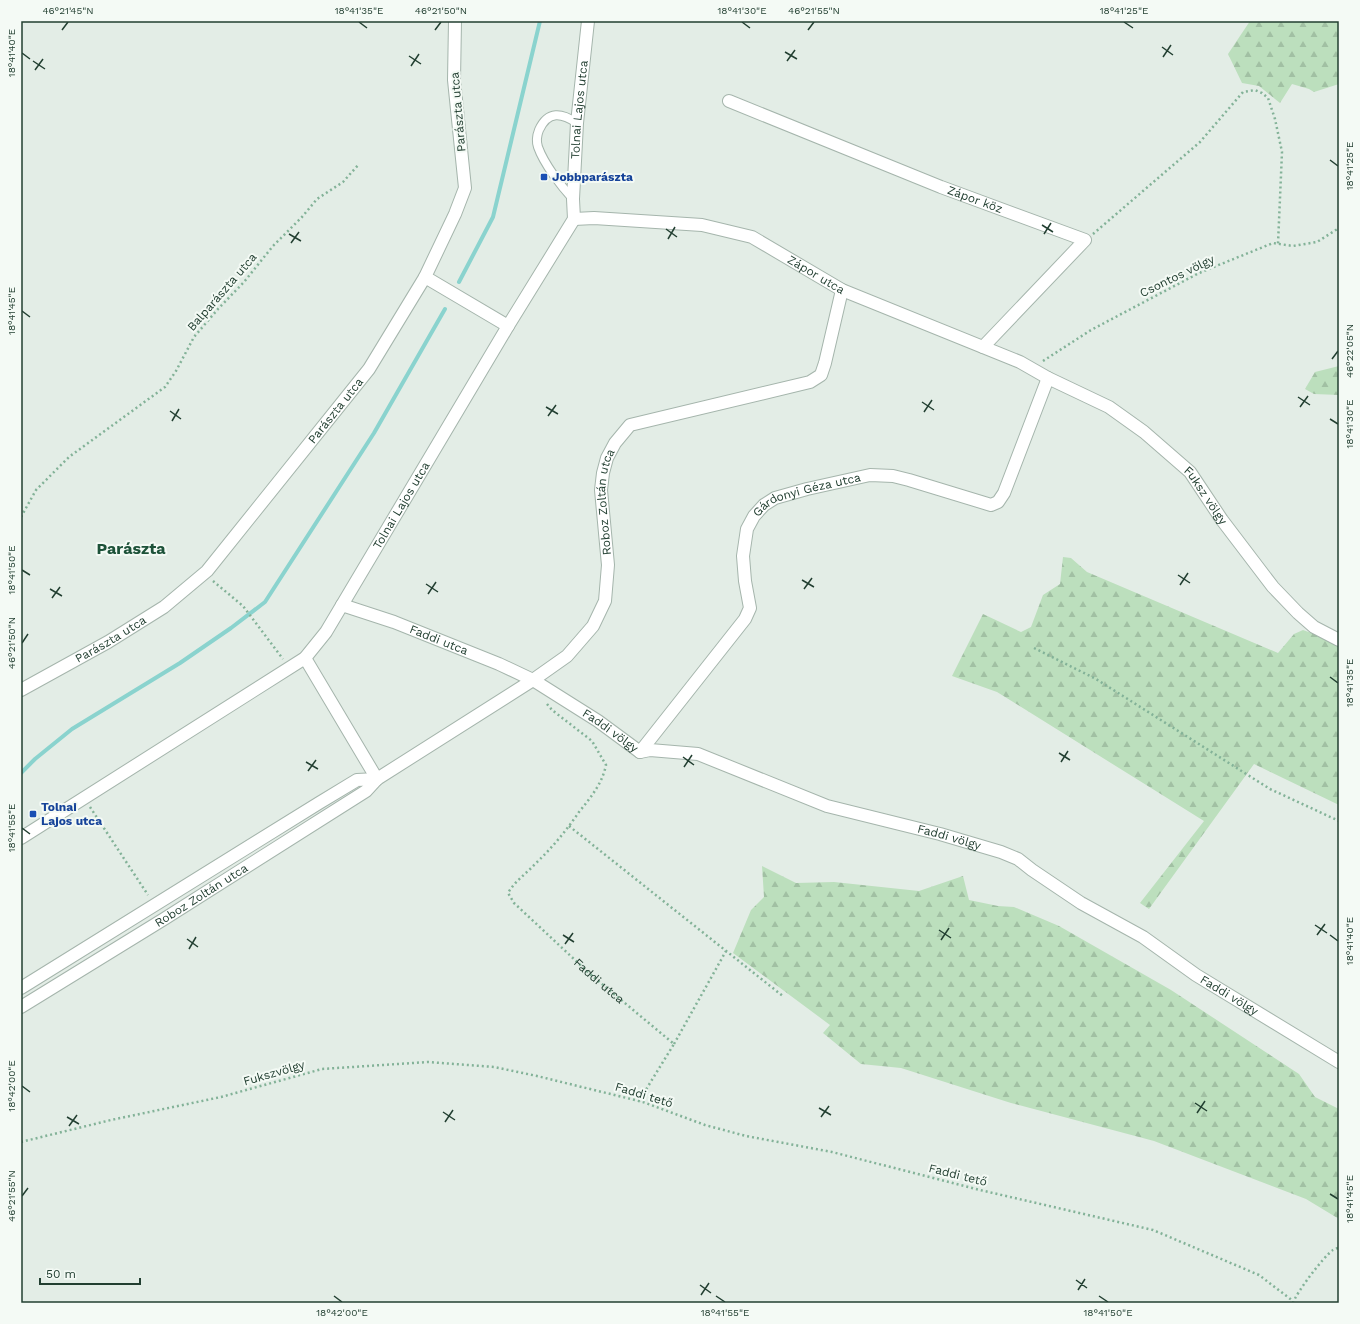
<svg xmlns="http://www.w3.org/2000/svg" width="1360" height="1324" viewBox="0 0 1360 1324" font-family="'Work Sans',sans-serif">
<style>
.forest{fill:url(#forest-firs)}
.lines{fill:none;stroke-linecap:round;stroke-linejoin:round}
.stream{stroke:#8ad3ce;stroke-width:4}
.service-casing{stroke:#a5b5ac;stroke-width:10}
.minor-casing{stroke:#a5b5ac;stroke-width:14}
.path{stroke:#83b298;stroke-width:2.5;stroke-dasharray:2 3;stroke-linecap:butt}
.service{stroke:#fff;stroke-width:8}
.minor{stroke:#fff;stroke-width:12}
.ticks{fill:none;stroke:#223f31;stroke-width:1.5}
.transit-dot{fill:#1a4fb4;stroke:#f4faf5;stroke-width:1.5}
.labels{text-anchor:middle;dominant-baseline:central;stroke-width:4;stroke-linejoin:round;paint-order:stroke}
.street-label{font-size:12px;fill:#223f31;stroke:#f4faf5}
.transit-label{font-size:12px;font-weight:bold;fill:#164399;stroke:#f4faf5;text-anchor:start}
.district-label{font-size:16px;font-weight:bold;fill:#1d5239;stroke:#f4faf5}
.neatline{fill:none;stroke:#223f31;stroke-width:1.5}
.ticks-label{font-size:10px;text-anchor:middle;fill:#223f31}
</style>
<defs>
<pattern id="forest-firs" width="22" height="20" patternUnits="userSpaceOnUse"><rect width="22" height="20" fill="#bcdfbd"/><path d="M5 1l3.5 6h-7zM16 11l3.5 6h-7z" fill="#a1c0a3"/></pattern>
</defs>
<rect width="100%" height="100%" fill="#e3ede6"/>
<path class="forest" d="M1250 21H1339V84L1314 92 1309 89 1292 84 1280 103 1259 86 1242 83 1228 54Z
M1339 366V395L1314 394 1305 389 1315 372Z
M1063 557 1071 558 1087 572 1278 653 1294 634 1303 630 1339 643V805L1254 764 1149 909 1140 903 1204 821 997 692 952 676 983 614 1021 632 1031 627 1043 595 1060 584Z
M762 866 796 883 834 882 919 891 963 876 969 900 998 906 1014 907 1059 926 1171 990 1299 1074 1315 1097 1339 1109V1219L1306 1199 1154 1141 1011 1103 901 1068 861 1064 823 1033 830 1025 733 953 751 910 764 897Z"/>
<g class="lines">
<path class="stream" d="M459 282 493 217 540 21
M21 773 35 759 72 729 180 663 231 628 265 602 374 433 445 309"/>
<defs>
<path id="service" d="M573 199C561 186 544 164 538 147 536 141 537 135 539 130 548 110 562 113 577 123"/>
<g id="minor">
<path id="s2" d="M729 101 941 187 1085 240 983 347"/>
<path id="s3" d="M574 219 594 218 702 225 752 237 842 290 1020 362 1048 378 1109 407 1144 432 1190 472 1222 520 1273 587 1298 613 1314 627 1339 640"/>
<path d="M425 277 508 326"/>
<path id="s4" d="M342 605 394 622 499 664 533 680 598 721 640 752 650 750 698 754 827 806 940 834 1001 852 1018 859 1032 870 1081 903 1143 937 1196 975 1339 1062"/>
<path d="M305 658 377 779"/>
<path id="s5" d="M21 690 108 642 164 607 207 571 369 369 425 277 455 214 465 188 454 80 455 21"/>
<path id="s6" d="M640 752 745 619 750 608 745 581 743 556 747 529 754 516 764 505 775 498 807 489 870 475 893 476 909 480 991 505 998 502 1004 493 1048 378"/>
<path id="s7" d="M21 838 305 658 326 632 508 326 574 219 573 199 577 123 588 21"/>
<path d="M21 988 319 803 357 780 377 779"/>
<path id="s8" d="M21 1007 164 919 366 791 377 779 533 680 567 656 593 626 605 601 608 565 601 490 603 473 607 458 615 443 630 425 810 382 821 375 825 363 842 290"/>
</g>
</defs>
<use href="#service" class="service-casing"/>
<use href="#minor" class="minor-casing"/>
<g class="path">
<path d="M1093 234 1200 142 1243 92 1255 90 1262 93 1268 98 1275 119 1282 152 1278 244"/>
<path d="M1043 361 1091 330 1199 273 1273 243 1293 246 1317 242 1339 228"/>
<path d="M21 517 36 490 69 457 165 387 176 371 194 337 218 309 244 282 273 246 302 217 317 199 343 182 359 164"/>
<path d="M213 581 243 606 283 659"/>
<path d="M1034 648 1096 679 1270 789 1339 821"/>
<path id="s1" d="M547 704 552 710 592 741 606 765C602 784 591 797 579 812 566 831 552 848 535 864 526 874 515 881 508 893L514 903 590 974 674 1044 639 1101"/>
<path d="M90 807 148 895"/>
<path d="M569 826 784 997"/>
<path d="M674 1044 726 951"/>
<path d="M21 1142 111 1120 221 1097 322 1069 428 1062 494 1067 537 1076 643 1102 705 1125 746 1136 832 1152 980 1190 1153 1230 1259 1275 1293 1301"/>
<path d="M1293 1303C1296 1293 1324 1256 1333 1250 1335 1249 1337 1248 1339 1248"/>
</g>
<use href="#service" class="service"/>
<use href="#minor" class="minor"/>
</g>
<path class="ticks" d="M359 22 367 28M742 22 750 28M1124 22 1133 28M62 30 68 22M435 30 441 22M808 30 814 22M1162 47 1173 55M785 52 797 59M22 53 30 59M409 56 421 64M1163 57 1171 45M33 61 45 69M787 61 795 50M411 66 419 54M35 70 43 59M1330 160 1338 166M1042 225 1053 232M666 229 677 237M289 234 301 241M1044 234 1051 223M668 239 675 227M291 243 299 232M22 311 30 317M1332 359 1338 351M1298 397 1310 405M922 402 934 410M546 407 558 414M1300 407 1308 396M170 411 181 419M924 412 932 400M548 416 556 405M1330 419 1338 424M172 421 179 409M22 570 30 575M1178 575 1190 583M802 580 814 587M426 584 438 592M1180 585 1188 573M50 589 62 596M804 589 812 578M428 594 436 582M52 598 60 587M22 643 28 634M1330 677 1338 683M1059 753 1070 760M683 757 694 765M306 762 318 769M1061 762 1068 751M684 767 692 755M308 771 316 760M22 828 30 834M1315 925 1327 933M939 930 951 938M563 935 574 942M1317 935 1325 924M1330 935 1338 941M187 939 198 947M941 940 949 928M565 944 573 933M189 949 196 937M22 1086 30 1092M1195 1103 1207 1111M819 1108 831 1115M443 1112 455 1120M1197 1113 1205 1101M67 1117 79 1124M821 1117 829 1106M445 1122 453 1110M69 1126 77 1115M1330 1194 1338 1199M22 1196 28 1188M1076 1280 1087 1288M700 1285 711 1293M1078 1290 1085 1279M701 1295 709 1283M334 1296 342 1302M716 1296 725 1302M1099 1296 1108 1302"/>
<g class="transit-dot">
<rect x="540" y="173" width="8" height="8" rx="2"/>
<rect x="29" y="810" width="8" height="8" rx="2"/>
</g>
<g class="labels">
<g class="street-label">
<text stroke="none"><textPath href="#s7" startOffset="961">Tolnai Lajos utca</textPath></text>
<text transform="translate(458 112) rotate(-95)">Parászta utca</text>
<text stroke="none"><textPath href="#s2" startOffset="265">Zápor köz</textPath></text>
<text stroke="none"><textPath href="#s3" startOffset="254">Zápor utca</textPath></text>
<text transform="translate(1177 276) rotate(-26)">Csontos völgy</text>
<text transform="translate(222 292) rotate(-49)">Balparászta utca</text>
<text stroke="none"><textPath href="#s5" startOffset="427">Parászta utca</textPath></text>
<text stroke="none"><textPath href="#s3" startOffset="708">Fuksz völgy</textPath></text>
<text stroke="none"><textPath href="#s6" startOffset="335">Gárdonyi Géza utca</textPath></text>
<text stroke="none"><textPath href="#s8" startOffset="817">Roboz Zoltán utca</textPath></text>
<text stroke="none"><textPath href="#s7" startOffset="517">Tolnai Lajos utca</textPath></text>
<text stroke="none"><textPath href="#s5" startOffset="103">Parászta utca</textPath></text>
<text stroke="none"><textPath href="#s4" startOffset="103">Faddi utca</textPath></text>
<text stroke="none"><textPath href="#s4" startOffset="298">Faddi völgy</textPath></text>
<text stroke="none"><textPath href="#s4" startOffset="658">Faddi völgy</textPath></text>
<text stroke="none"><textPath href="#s8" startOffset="212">Roboz Zoltán utca</textPath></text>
<text stroke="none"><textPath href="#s1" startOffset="376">Faddi utca</textPath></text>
<text stroke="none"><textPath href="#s4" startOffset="982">Faddi völgy</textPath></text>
<text transform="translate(274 1073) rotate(-16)">Fukszvölgy</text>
<text transform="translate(644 1095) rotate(17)">Faddi tető</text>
<text transform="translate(958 1175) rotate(14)">Faddi tető</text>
</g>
<g class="transit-label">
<text x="552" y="177">Jobbparászta</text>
<text x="41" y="807">Tolnai<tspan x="41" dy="14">Lajos utca</tspan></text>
</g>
<g class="district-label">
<text x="131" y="548">Parászta</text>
</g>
</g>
<rect width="1360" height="1324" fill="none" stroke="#f4faf5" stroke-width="44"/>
<path d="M40 1278v6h100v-6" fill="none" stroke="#223f31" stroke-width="2"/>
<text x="46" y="1278" font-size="12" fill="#223f31" stroke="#f4faf5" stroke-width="3" paint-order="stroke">50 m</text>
<rect x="22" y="22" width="1316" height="1280" class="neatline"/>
<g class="ticks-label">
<text x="68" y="14">46°21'45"N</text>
<text x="359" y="14">18°41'35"E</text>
<text x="441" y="14">46°21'50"N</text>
<text x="742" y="14">18°41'30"E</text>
<text x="814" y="14">46°21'55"N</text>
<text x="1124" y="14">18°41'25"E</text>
<text transform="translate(11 53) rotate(-90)" y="4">18°41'40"E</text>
<text transform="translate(1349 166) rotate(-90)" y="4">18°41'25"E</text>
<text transform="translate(11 311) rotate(-90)" y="4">18°41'45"E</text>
<text transform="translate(1349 351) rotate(-90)" y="4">46°22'05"N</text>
<text transform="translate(1349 424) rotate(-90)" y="4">18°41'30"E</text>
<text transform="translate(11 570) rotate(-90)" y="4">18°41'50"E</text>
<text transform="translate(11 643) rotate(-90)" y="4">46°21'50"N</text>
<text transform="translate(1349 683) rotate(-90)" y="4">18°41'35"E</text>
<text transform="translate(11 828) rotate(-90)" y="4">18°41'55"E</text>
<text transform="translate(1349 941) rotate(-90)" y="4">18°41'40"E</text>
<text transform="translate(11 1086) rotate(-90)" y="4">18°42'00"E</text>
<text transform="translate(11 1196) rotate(-90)" y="4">46°21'55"N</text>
<text transform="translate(1349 1199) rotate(-90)" y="4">18°41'45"E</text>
<text x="342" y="1316">18°42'00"E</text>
<text x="725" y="1316">18°41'55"E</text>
<text x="1108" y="1316">18°41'50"E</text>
</g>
</svg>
